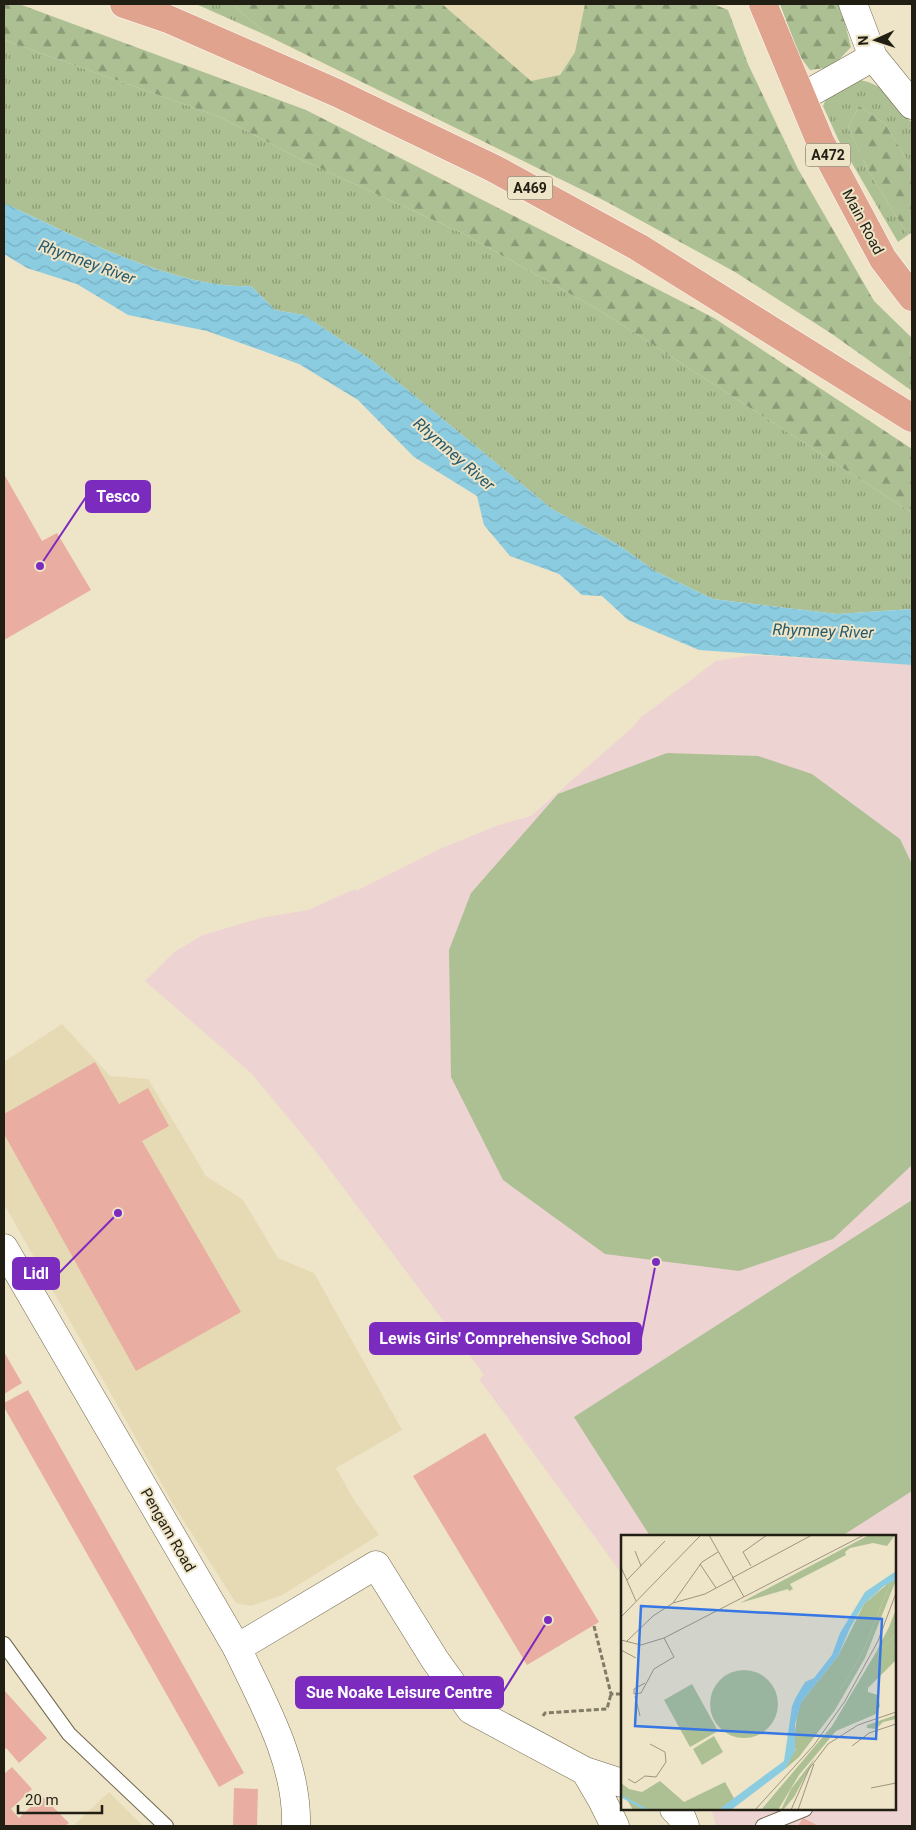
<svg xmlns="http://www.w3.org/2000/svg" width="916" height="1830" viewBox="0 0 916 1830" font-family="Roboto,sans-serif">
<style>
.built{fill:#e6dab5}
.education{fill:#eed3d3}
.grass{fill:url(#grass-tufts)}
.forest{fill:url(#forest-firs)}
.green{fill:#acc093}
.water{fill:url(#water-waves)}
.building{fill:#e9aea1}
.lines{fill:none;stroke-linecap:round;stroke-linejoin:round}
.service-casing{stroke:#70684e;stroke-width:16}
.minor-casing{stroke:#70684e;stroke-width:29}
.tertiary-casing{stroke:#70684e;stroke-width:29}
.primary-casing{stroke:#fff;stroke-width:29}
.path{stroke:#807a66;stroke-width:3;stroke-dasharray:5 2.5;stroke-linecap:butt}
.service{stroke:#fff;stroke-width:14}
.minor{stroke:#fff;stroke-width:28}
.tertiary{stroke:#fff;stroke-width:28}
.primary{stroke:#e0a48e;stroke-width:28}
.labels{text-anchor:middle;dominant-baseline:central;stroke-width:4;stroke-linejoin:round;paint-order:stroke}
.shield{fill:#eee4c7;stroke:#5e5949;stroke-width:1}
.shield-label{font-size:14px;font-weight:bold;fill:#211e13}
.street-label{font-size:15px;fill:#211e13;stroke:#eee4c7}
.water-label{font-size:16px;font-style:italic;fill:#265a6b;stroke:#eee4c7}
.inset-river{fill:none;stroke:#8bcce1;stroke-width:2.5}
.inset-road{fill:none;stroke:#9c957f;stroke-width:1}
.view{fill:#3677e5;fill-opacity:0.15;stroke:#3677e5;stroke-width:2.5}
.inset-edge{fill:none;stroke:#211e13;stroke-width:2.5}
.leader{fill:none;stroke:#7b2cbf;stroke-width:2}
.callout-dot{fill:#7b2cbf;stroke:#eee4c7;stroke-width:2}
.callout{fill:#7b2cbf;stroke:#7b2cbf;stroke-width:2}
.callout-label{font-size:16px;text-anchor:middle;font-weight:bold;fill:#fff}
</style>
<defs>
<pattern id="grass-tufts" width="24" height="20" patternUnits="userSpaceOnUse" patternTransform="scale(1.25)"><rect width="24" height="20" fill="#acc093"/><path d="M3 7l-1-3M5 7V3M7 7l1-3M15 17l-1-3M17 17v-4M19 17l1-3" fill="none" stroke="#8c9b77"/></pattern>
<pattern id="forest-firs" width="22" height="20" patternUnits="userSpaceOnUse" patternTransform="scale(1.25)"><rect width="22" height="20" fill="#acc093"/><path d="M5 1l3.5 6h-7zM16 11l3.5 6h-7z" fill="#8c9b77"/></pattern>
<pattern id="water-waves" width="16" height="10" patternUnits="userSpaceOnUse" patternTransform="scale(1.25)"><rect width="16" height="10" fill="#8bcce1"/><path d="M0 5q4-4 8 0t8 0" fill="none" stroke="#78afc0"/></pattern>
</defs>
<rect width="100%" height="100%" fill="#eee4c7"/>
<path class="built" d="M442 4H585L575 52 559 76 530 81Z
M62 1024 110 1076 148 1079 206 1176 243 1200 278 1258 314 1273 402 1430 336 1468 354 1500 379 1535 282 1595 251 1606 236 1603 173 1504 4 1204V1062Z
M109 1792 143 1826H73Z"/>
<path class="education" d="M753 655 912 665V1826H716L711 1809H895V1536H622V1574L479 1379 484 1375 314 1149 252 1074 145 981 174 952 203 935 261 918 308 910 355 889 356 891 440 849 496 826 531 816 633 727 640 718 716 661Z"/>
<path class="grass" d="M196 4H232L270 37Z
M4 40 220 117 300 159 464 234 604 313 912 513V609L837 614 713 599 655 571 617 544 552 509 370 359 304 315 275 310 251 286C178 290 71 234 4 203Z
M847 79C882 79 891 98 912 123V169L886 124 859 106 848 127 869 172 908 235 898 242 839 141 823 106 829 92Z"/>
<path class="forest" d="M4 4H19L306 110 714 318 912 449V513L604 313 464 234 300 159 220 117 4 40Z
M232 4H442L531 81 560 75 575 52 585 4H713L728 10 748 64 798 169 874 301 912 338V391L832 334 735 272 607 202 270 37Z
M780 4H840L851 47 832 67 810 70 799 55Z
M859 106 886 124 912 169V232L908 235 869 172 848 127Z"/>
<path class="green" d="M667 753 758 756 812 774 900 839 912 864V1165L833 1239 739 1271 605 1254 503 1180 451 1077 449 950 471 893 558 794Z
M912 1200V1491L842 1536H650L574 1417Z"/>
<path class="water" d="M4 203C70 234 178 290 251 286L275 310 304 315 370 359 552 509 617 544 655 571 713 599 837 614 912 609V665L699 650 628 620 602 596 582 595 559 574 510 556 484 525 477 496 414 457 358 400 299 364 207 331 128 315 77 284 27 268 4 254Z"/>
<path class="building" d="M4 474 42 541 57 533 91 590 4 640Z
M95 1062 119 1104 148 1088 169 1126 142 1141 241 1312 136 1371 4 1134V1114Z
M4 1352 22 1383 4 1394Z
M28 1390 244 1773 219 1787 4 1407V1403Z
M485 1433 599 1622 527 1665 413 1476Z
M4 1690 47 1738 19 1763 6 1748 4 1750Z
M12 1767 32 1789 11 1809 19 1818 42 1796 69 1823 65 1826H4V1774Z
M234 1788 258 1789 257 1826H233Z
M803 1818 813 1823 818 1826H798Z"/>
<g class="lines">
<defs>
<path id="service" d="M4 1644 69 1734 166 1826
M763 1826 805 1809"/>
<path id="minor" d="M853 4 873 57 912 105
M802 97 873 57
M237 1648 376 1565 435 1660 471 1710 585 1771 622 1783
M585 1771 602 1800 615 1826
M674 1809 681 1816 685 1826"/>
<path id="tertiary" d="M4 1248 237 1648C263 1703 298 1763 296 1826"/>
<path id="primary" d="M124 4 168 19 337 93 493 168 638 247 912 418
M763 4 820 141 883 259 912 297"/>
</defs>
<use href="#service" class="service-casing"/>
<use href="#minor" class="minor-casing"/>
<use href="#tertiary" class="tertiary-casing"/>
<use href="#primary" class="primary-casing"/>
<path class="path" d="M594 1626 611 1694H622
M543 1716 545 1713 607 1709 611 1694"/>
<use href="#service" class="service"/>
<use href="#minor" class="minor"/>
<use href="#tertiary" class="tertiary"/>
<use href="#primary" class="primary"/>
</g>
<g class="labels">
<g class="shield">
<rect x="805.5" y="143.5" width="45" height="23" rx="4"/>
<rect x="507.5" y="176.5" width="45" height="23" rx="4"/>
</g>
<g class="shield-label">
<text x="828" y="155">A472</text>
<text x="530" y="188">A469</text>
</g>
<g class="street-label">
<text transform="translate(863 222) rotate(62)">Main Road</text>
<text transform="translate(168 1530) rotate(60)">Pengam Road</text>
</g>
<g class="water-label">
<text transform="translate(87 262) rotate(20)">Rhymney River</text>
<text transform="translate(454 454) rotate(41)">Rhymney River</text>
<text transform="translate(823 631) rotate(2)">Rhymney River</text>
</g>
</g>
<g transform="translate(621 1535)">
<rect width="275" height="275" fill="#eee4c7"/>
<path d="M270 46 244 112 227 143 177 214 172 215 177 173 181 166 217 121 243 69ZM275 74V99L254 119 268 92ZM194 223 173 262 162 275H160L170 254Z" fill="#acc093"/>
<path d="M248 0H274L266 11 252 8 229 13 224 17 225 20 169 49 172 54 168 56 167 54 119 68ZM275 45 244 123 214 175 178 222 164 234 171 220 227 143 244 112 270 46ZM275 99V125L247 153V157L257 160 259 171 255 179 215 196 178 240 157 275H140L211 191 254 119ZM275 180V184L262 187 255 194 246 193V190ZM39 246 63 267 104 247 114 265 97 275H12L5 263 0 262V248L8 254 21 257Z" fill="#acc093"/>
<path d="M89 169a34 34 0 1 1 68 0a34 34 0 1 1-68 0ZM71 149 97 196 69 212 43 165ZM93 201 102 217 81 230 72 214Z" fill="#acc093"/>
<path d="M275 36V45L263 51 243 69 229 93 217 121 181 166 174 189V216L164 234 110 275H97L163 226 171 171 175 162 184 147 193 143 211 120 219 98 244 57Z" fill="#8bcce1"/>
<path class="inset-river" d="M0 261 26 275"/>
<path class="inset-road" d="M88 0 123 62M14 16 20 31M79 29 95 53M130 31 122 17 146 0M0 32 15 66M111 43 191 0M6 45 44 6M52 68 81 27 97 17M0 82 80 0M0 105 20 110 43 103 243 0M5 107 32 81 52 68 84 59 112 44M0 115 15 123M24 148 13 154V159L20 158 33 134 53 122 43 103M14 161 19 181M231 211 248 198 275 189M7 244 14 248 24 241 35 242 45 227 44 217 29 209M250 253 275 248M134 275 193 210 224 166 257 106 275 58M170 275 188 234 207 209 237 190 275 177M177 275 193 229"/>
<path class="view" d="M20 71 261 84 255 204 14 191Z"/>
<rect width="275" height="275" class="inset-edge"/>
</g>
<path class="leader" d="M40 566L86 497M118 1213L59 1273M656 1262L641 1338M548 1620L503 1692"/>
<g class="callout-dot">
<circle cx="40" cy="566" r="5"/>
<circle cx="118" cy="1213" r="5"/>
<circle cx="656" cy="1262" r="5"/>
<circle cx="548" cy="1620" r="5"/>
</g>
<g class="callout">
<rect x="86" y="481" width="64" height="31" rx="5"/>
<rect x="13" y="1258" width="46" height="31" rx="5"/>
<rect x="370" y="1323" width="271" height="31" rx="5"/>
<rect x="296" y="1677" width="207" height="31" rx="5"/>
</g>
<g class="callout-label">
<text x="118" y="502">Tesco</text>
<text x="36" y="1279">Lidl</text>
<text x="505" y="1344">Lewis Girls' Comprehensive School</text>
<text x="399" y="1698">Sue Noake Leisure Centre</text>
</g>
<rect width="916" height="1830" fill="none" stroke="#211e13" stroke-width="10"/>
<g transform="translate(876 40) rotate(267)" stroke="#eee4c7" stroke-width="4" paint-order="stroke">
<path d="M0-4L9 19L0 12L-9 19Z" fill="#211e13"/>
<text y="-8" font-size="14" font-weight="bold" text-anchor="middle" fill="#211e13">N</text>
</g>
<path d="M18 1805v8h84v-8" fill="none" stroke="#211e13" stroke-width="2.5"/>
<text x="25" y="1805" font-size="15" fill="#211e13" stroke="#eee4c7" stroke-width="4" paint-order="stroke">20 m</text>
</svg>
